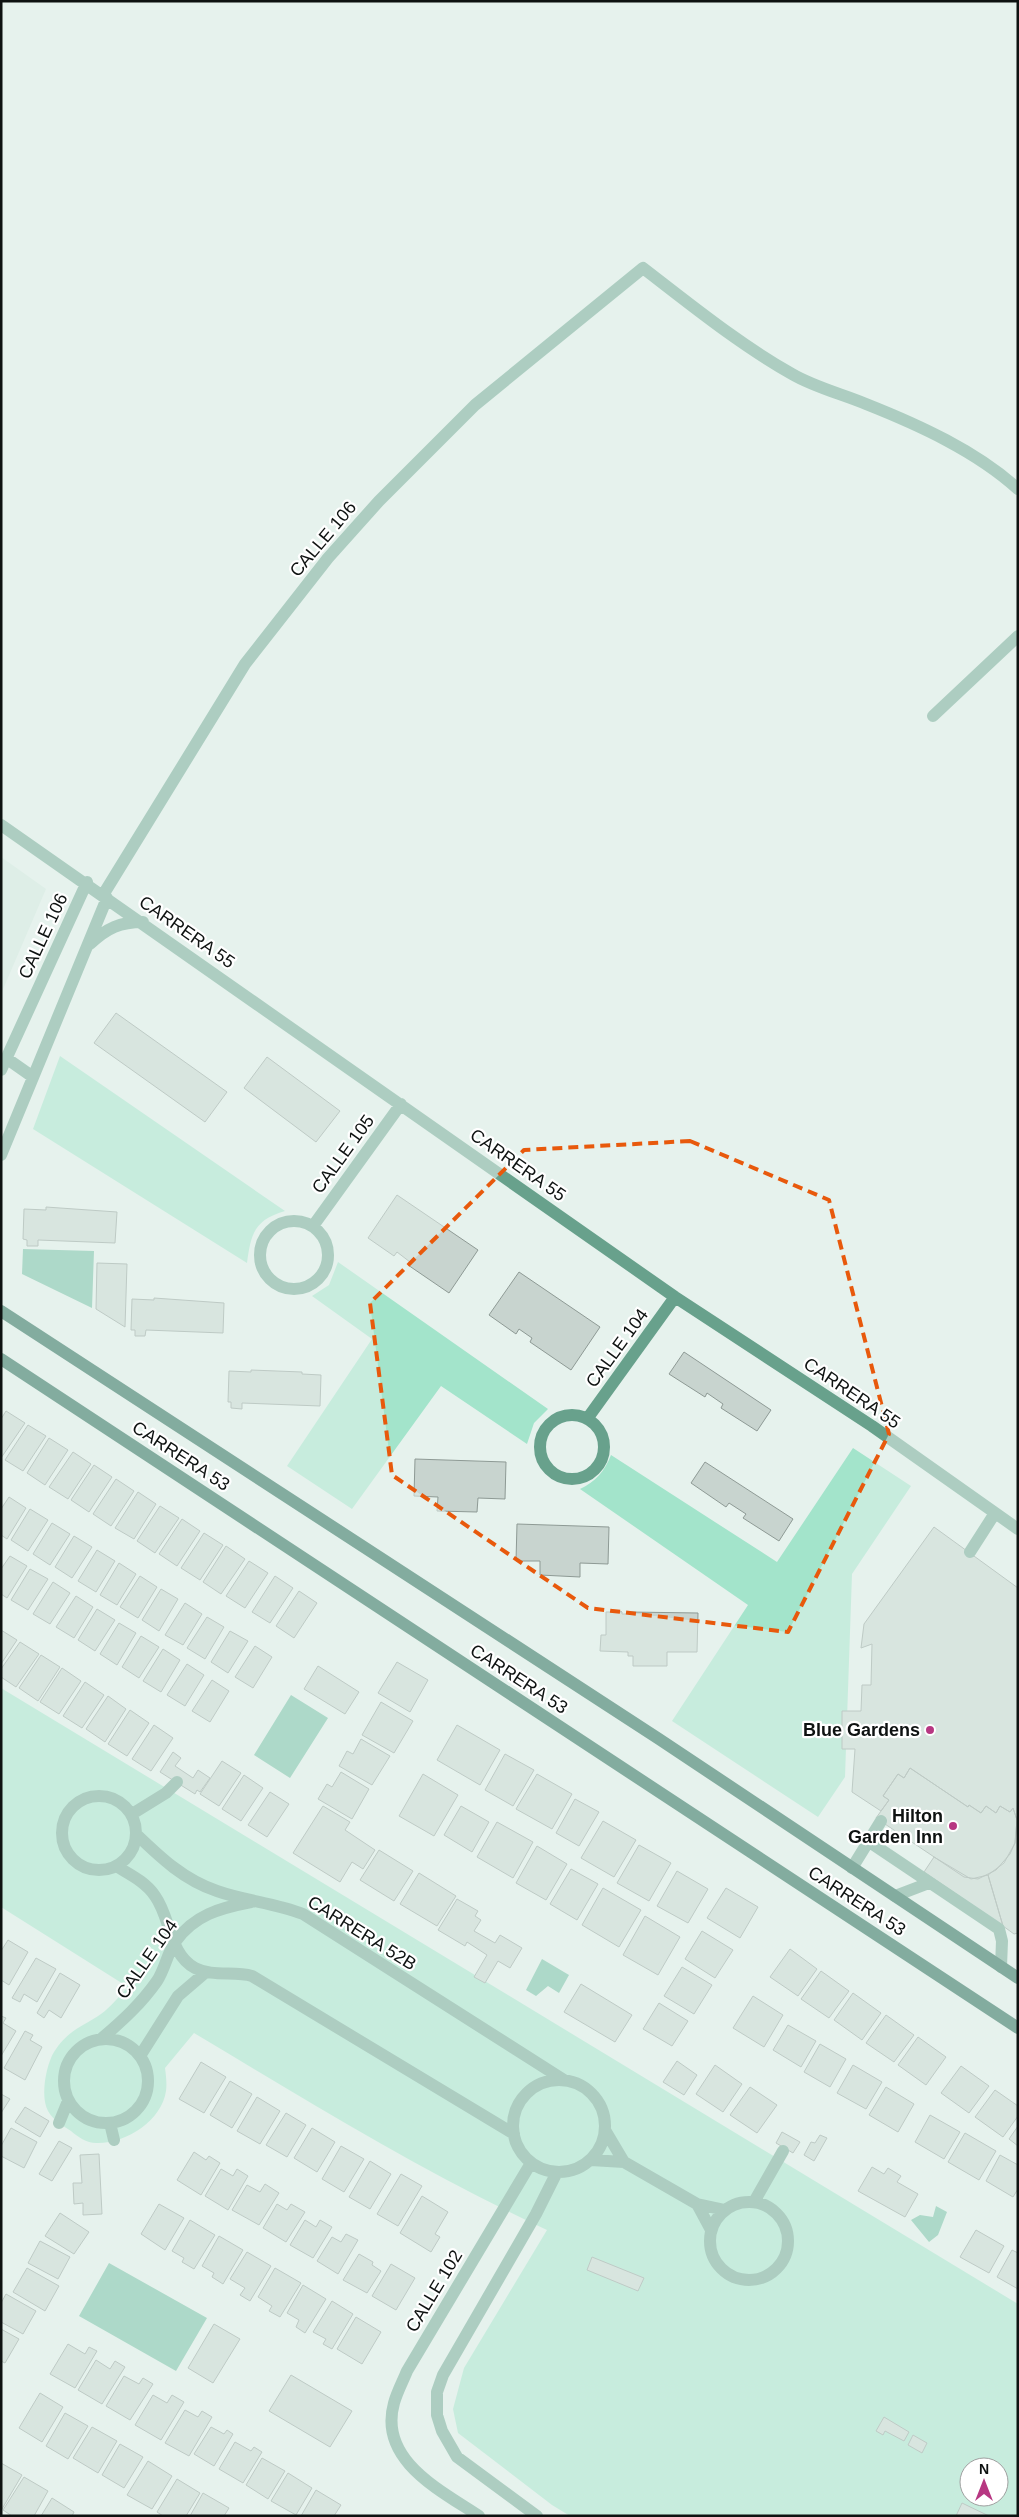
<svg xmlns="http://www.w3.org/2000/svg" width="1019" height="2517" viewBox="0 0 1019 2517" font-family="Arial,sans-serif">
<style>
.built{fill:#d5e9e0}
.green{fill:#a3e4cb;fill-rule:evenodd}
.water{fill:#69ba9d}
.building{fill:#c8d4cf;stroke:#8e9a95}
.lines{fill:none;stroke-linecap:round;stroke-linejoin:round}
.minor{stroke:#68a18c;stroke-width:12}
.major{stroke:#0d5742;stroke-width:12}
.marked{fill:none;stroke:#e8590c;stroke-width:4;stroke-dasharray:10 6;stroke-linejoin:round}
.poi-dot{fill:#b73782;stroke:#fff;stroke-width:2}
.labels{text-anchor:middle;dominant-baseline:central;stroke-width:4.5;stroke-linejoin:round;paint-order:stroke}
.street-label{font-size:18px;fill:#0e1211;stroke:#fff}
.poi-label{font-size:18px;font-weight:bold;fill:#0e1211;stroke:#fff;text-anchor:end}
</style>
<rect width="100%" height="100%" fill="#e6f2ed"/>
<path class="built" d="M1 857 46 889 1 994Z"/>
<path class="green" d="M60 1056 285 1211C254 1220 251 1234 247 1263L33 1129Z
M338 1262 548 1409 534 1423 527 1444 441 1386 352 1509 287 1466 372 1339 312 1296 329 1285Z
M853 1448 911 1486 852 1574 845 1777 818 1817 672 1721 748 1605 580 1489C595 1482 605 1471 611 1455L777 1562Z
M1 1688 1018 2304V2516H570L552 2505 458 2433 453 2409 464 2368 547 2230C424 2173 309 2102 194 2033L165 2068C166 2075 167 2084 166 2091 162 2120 127 2143 98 2143 88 2144 78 2137 71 2131 63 2126 53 2120 48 2111 40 2097 46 2065 54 2052 68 2030 82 2027 101 2014 111 2007 119 1996 128 1987L1 1907ZM969 2467H999V2497H969Z"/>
<path class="water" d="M23 1249 94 1251 92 1308 22 1274Z
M291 1695 328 1718 290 1778 254 1755Z
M542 1959 569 1975 559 1993 548 1986 536 1996 526 1990Z
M936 2206 947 2212 938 2235 929 2242 911 2220 920 2215 933 2217Z
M109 2263 207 2318 176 2371 79 2316Z"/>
<path class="building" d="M116 1013 227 1092 205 1122 94 1043Z
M267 1057 340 1111 316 1142 244 1088Z
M397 1195 478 1250 449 1293 408 1265 410 1262 397 1252 394 1256 368 1238Z
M46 1207 117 1212 115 1243 38 1240V1246H27V1240L23 1239 24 1209 46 1210Z
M97 1263 127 1264 125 1327 96 1309Z
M519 1272 600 1327 571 1370 530 1342 532 1338 519 1329 516 1334 489 1315Z
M154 1298 224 1303 223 1333 146 1330 145 1336H135V1330H131L132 1299 154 1300Z
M684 1352 771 1410 757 1431 721 1408 723 1404 707 1393 705 1397 669 1374Z
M251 1370 302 1372V1374L321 1375 320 1406 242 1403V1409L231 1408V1402H228L229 1371 251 1372Z
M6 1411 25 1423 1 1458V1419Z
M28 1425 46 1436 23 1471 5 1460Z
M49 1438 68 1450 45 1485 27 1473Z
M73 1452 91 1464 68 1499 49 1487Z
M415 1459 506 1462 505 1499 478 1498 477 1512 437 1511 438 1497 414 1496Z
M705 1462 793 1519 779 1541 743 1518 746 1514 729 1503 726 1507 691 1483Z
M94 1465 112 1477 89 1512 71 1500Z
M116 1479 134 1491 111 1526 93 1514Z
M138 1492 156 1504 134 1539 115 1528Z
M9 1497 26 1508 7 1539 1 1535V1509Z
M160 1506 179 1518 155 1553 137 1541Z
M30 1509 48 1520 28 1551 11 1540Z
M182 1519 200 1531 177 1566 159 1554Z
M52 1523 70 1534 50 1565 33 1554Z
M517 1524 609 1527 608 1564 580 1563V1577L540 1575V1561H516Z
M934 1527 1018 1588V1933L1014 1934 1003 1926 988 1875 1004 1863 1015 1843 1017 1820 1013 1808 1010 1812 1000 1806 996 1813 986 1806 981 1813 969 1805 968 1807 910 1768 904 1778 898 1774 883 1796 889 1800 881 1811 852 1792 855 1749H842V1711H861L862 1685H871L872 1644 861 1648 864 1624Z
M204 1533 223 1545 200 1580 181 1568Z
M74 1536 92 1547 72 1578 55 1567Z
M226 1546 245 1559 221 1594 203 1582Z
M97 1550 115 1561 96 1592 78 1581Z
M10 1556 27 1566 7 1598 1 1594V1569Z
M249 1561 268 1573 245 1608 226 1596Z
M119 1563 136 1574 117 1605 100 1595Z
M30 1569 48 1579 28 1610 11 1600Z
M140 1576 157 1587 138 1618 120 1607Z
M275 1576 293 1588 270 1623 252 1612Z
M53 1582 70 1593 50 1624 33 1614Z
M161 1589 178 1599 159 1631 142 1620Z
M299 1591 317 1603 294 1638 276 1626Z
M76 1596 93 1607 74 1638 56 1627Z
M185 1603 202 1614 183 1645 165 1635Z
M97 1609 115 1620 95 1651 78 1640Z
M606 1612H622V1614H629V1612L698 1613 697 1652H667V1666H633V1656H628V1652L600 1651 601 1635H606Z
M207 1617 224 1627 205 1659 187 1648Z
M119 1623 136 1633 117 1665 100 1654Z
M1 1630 17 1640 1 1664Z
M230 1631 248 1641 228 1673 211 1662Z
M141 1636 159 1647 139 1678 122 1667Z
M20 1642 39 1654 16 1687 1 1677V1669Z
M255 1646 272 1657 253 1688 235 1677Z
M163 1649 180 1660 161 1692 143 1681Z
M41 1655 60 1667 38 1701 19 1688Z
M397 1662 428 1680 410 1712 378 1693Z
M187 1664 204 1675 185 1706 167 1695Z
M318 1666 359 1692 345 1714 304 1689Z
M62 1668 81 1681 59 1714 40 1702Z
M212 1680 229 1691 210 1722 192 1711Z
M85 1682 104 1695 82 1728 63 1716Z
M108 1696 126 1709 105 1742 86 1729Z
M381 1702 413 1721 394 1753 362 1735Z
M130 1710 149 1723 127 1756 108 1744Z
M154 1725 173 1738 151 1771 132 1759Z
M457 1725 500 1750 480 1785 437 1760Z
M361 1739 390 1756 372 1785 339 1766 347 1751 353 1754Z
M173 1752 181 1758 175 1766 193 1778 198 1770 210 1778 200 1792 197 1790 195 1794 160 1772Z
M505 1754 534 1770 513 1806 485 1790Z
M222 1761 241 1773 219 1806 200 1794Z
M910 1768 968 1807 969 1805 981 1813 986 1806 996 1813 1000 1806 1010 1812 1013 1808 1017 1820 1015 1843 1010 1854 996 1870 978 1879 964 1877 876 1818 889 1800 883 1796 898 1774 904 1778Z
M341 1772 369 1789 352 1819 318 1799 327 1784 332 1787Z
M423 1774 458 1795 434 1836 399 1816Z
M537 1774 572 1794 552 1829 516 1809Z
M244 1775 263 1788 241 1821 222 1809Z
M270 1792 289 1804 267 1837 248 1825Z
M575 1799 599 1812 579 1846 556 1833Z
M323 1806 350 1822 345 1830 375 1850 363 1869 352 1862 340 1882 293 1853Z
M461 1806 489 1822 472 1852 444 1835Z
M603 1821 636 1840 614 1877 581 1858Z
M497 1822 533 1842 513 1878 477 1857Z
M639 1845 671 1863 649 1901 617 1883Z
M537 1846 567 1864 546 1900 516 1883Z
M379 1850 413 1871 394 1901 360 1880Z
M934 1857 971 1879 988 1875 1003 1926 924 1872Z
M571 1869 598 1884 577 1920 550 1904Z
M677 1871 708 1889 688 1923 657 1906Z
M419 1873 456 1896 437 1926 400 1904Z
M603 1888 641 1910 619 1947 582 1925Z
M726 1888 758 1907 740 1938 707 1918Z
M457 1899 478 1911 475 1916 481 1920 474 1931 495 1943 500 1935 522 1948 510 1968 498 1961 485 1983 474 1977 487 1955 467 1942 465 1946 438 1930Z
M645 1916 680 1937 658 1975 623 1955Z
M702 1931 733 1950 715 1978 685 1959Z
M8 1940 28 1952 9 1985 1 1980V1951Z
M790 1949 817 1969 798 1996 770 1977Z
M36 1958 56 1969 37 2002 24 1994 20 2002 12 1998Z
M682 1967 712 1985 694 2014 664 1996Z
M821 1971 849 1991 829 2018 801 1999Z
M60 1973 80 1985 61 2018 49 2010 44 2018 37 2013Z
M581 1984 632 2015 615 2042 564 2012Z
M853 1993 881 2013 862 2040 834 2020Z
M753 1996 783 2015 764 2047 733 2028Z
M659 2003 688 2021 672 2046 643 2029Z
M886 2015 914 2035 894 2062 866 2043Z
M1 2016 6 2018 3 2023 16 2031 1 2056Z
M788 2025 816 2041 801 2067 773 2050Z
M25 2031 33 2035 30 2040 42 2047 25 2080 4 2068Z
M918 2037 946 2057 926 2085 898 2065Z
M820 2044 846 2059 830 2087 804 2072Z
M677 2061 697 2075 684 2095 663 2082Z
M201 2062 226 2077 204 2113 179 2099Z
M715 2065 742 2084 723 2112 696 2094Z
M853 2065 882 2082 866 2109 837 2093Z
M961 2066 989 2086 969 2113 941 2093Z
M230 2081 252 2094 232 2128 210 2115Z
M750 2087 777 2105 757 2133 730 2115Z
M886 2087 914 2104 898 2132 869 2115Z
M995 2090 1018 2106V2116L1003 2137 975 2117Z
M1 2094 10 2099 1 2113Z
M257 2097 280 2111 260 2144 237 2131Z
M25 2107 49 2121 40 2137 15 2122Z
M286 2113 306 2125 287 2157 266 2145Z
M930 2115 960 2132 944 2159 915 2142Z
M1018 2126V2146L1009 2139Z
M11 2128 37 2142 24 2168 1 2156V2146Z
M312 2128 335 2142 317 2172 294 2158Z
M782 2132 800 2142 793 2153 776 2143Z
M965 2133 996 2151 979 2180 948 2162Z
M820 2135 827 2138 814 2161 804 2155 811 2142 815 2143Z
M59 2141 72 2148 52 2181 39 2174Z
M341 2146 364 2159 344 2192 322 2179Z
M194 2152 206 2160 209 2156 220 2163 201 2195 177 2180Z
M99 2154 102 2214 83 2215V2203L74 2204 73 2183H82L80 2155Z
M1000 2155 1018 2165V2189L1013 2197 986 2181Z
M370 2161 391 2174 370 2209 349 2197Z
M872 2167 884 2174 888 2168 901 2176 897 2182 918 2194 905 2217 858 2191Z
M221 2169 233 2176 237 2169 248 2176 228 2210 205 2196Z
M401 2174 422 2186 398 2226 377 2214Z
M265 2184 279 2193 259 2225 232 2210 247 2185 260 2192Z
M422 2196 448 2212 435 2234 440 2237 431 2252 400 2233Z
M159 2204 184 2218 165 2250 141 2234Z
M277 2204 287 2210 291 2204 305 2212 286 2242 263 2228Z
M60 2213 89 2232 74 2254 45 2236Z
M190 2220 215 2235 194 2269 182 2262 184 2258 172 2251Z
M305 2220 316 2227 320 2220 332 2227 313 2258 290 2245Z
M976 2230 1004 2246 989 2273 960 2257Z
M346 2234 358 2240 338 2274 317 2261 332 2237 341 2242Z
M219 2236 243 2250 223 2284 212 2277 214 2273 202 2266Z
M40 2241 70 2257 58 2279 28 2263Z
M1012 2250 1018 2253V2289L997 2277Z
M247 2252 271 2266 250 2301 240 2295 245 2288 230 2279Z
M359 2254 373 2262 372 2265 381 2271 367 2293 343 2280Z
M592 2257 644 2278 638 2291 587 2270Z
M391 2264 415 2278 396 2310 372 2296Z
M27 2268 59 2286 45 2311 13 2292Z
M275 2268 301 2283 280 2317 269 2311 272 2306 258 2297Z
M303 2285 326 2299 305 2333 296 2327 299 2320 287 2313Z
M6 2294 36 2311 23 2334 1 2322V2303Z
M332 2301 353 2314 332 2349 323 2344 326 2339 313 2332Z
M356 2317 381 2332 362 2364 337 2349Z
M214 2324 240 2339 213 2383 188 2368Z
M1 2329 19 2339 5 2363 1 2361Z
M68 2344 85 2354 89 2347 97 2351 75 2388 50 2374Z
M96 2360 110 2369 115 2361 125 2367 102 2404 78 2390Z
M291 2375 352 2411 330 2447 269 2411Z
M124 2376 139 2384 143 2378 153 2384 130 2420 106 2406Z
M40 2393 63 2407 42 2442 19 2428Z
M153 2395 167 2403 172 2395 184 2402 161 2440 135 2425Z
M185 2410 198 2417 202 2411 212 2417 189 2456 165 2443Z
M65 2413 88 2426 68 2459 46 2446Z
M884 2417 909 2432 904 2441 885 2431 883 2435 876 2431Z
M92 2427 117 2441 98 2473 73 2458Z
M211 2427 224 2434 227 2430 233 2434 214 2466 194 2454Z
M913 2435 927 2443 922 2453 908 2445Z
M235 2442 251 2451 254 2447 262 2452 243 2483 219 2469Z
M120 2444 143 2457 124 2488 102 2475Z
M262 2458 285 2471 268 2499 246 2485Z
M148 2461 172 2476 152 2509 127 2495Z
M1 2463 22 2475 2 2509H1Z
M288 2473 312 2488 296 2515 271 2501Z
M24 2477 48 2491 34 2516H12L3 2510Z
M177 2479 200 2493 186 2516H163L157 2512Z
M316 2490 341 2505 334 2516H301Z
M203 2493 229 2508 224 2516H190Z
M52 2498 74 2512 72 2516H41Z
M962 2503 989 2516H956Z"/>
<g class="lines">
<path class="minor" d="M933 716 1018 636
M1 825 675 1297 872 1426 1018 1529
M103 895 245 664 328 558 379 501 475 405 643 268C691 305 739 344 792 374 814 387 842 394 866 404 919 425 976 451 1018 489
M90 944C107 928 120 922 143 922
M6 1058 33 1077
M1 1070 87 882
M1 1155 107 898
M260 1255a34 34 0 1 1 68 0a34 34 0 1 1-68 0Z
M313 1226 401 1104
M540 1447a32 32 0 1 1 64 0a32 32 0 1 1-64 0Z
M587 1419 675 1297
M970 1552 995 1513
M62 1833a37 37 0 1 1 74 0a37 37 0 1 1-74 0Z
M132 1814 166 1793 177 1782
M136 1834C161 1858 184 1880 217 1891 245 1901 275 1903 303 1914L564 2080
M868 1841 999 1929 1002 1941 1001 1967
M116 1866C129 1874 146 1882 155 1896 171 1918 169 1954 195 1968 212 1977 234 1971 252 1976L514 2134
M852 1868 881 1821
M895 1896 929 1883
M101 2039C122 2021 141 2004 157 1981 165 1969 167 1954 175 1942 194 1915 220 1908 251 1902
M64 2081a42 42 0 1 1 84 0a42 42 0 1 1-84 0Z
M140 2056 178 1996 206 1972
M513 2126a46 46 0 1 1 92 0a46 46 0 1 1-92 0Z
M59 2123 68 2101
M110 2123 114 2140
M605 2130 624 2162
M591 2160 624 2162 697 2204 725 2210
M754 2202 783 2151
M710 2241a39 39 0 1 1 78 0a39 39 0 1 1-78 0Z
M697 2204 711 2230
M479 2516C440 2490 378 2460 394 2403 397 2392 403 2381 407 2371L531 2163
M537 2516 457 2457 442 2431 437 2415V2392L443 2375 536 2214 557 2172"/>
<path class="major" d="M1 1311 659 1739 1018 1978
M1 1359 1018 2028"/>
</g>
<path d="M0 0H1019V2517H0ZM690 1141 829 1200 889 1434 788 1632 588 1608 392 1475 370 1303 524 1150Z" fill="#e6f2ed" fill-opacity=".55" fill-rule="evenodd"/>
<path class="marked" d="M690 1141 829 1200 889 1434 788 1632 588 1608 392 1475 370 1303 524 1150Z"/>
<g class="poi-dot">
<circle cx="930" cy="1730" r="5"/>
<circle cx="953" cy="1826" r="5"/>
</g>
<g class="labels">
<g class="street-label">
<text transform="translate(323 539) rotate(-50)">CALLE 106</text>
<text transform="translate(187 932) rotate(35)">CARRERA 55</text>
<text transform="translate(43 936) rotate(-65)">CALLE 106</text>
<text transform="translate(343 1154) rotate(-54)">CALLE 105</text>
<text transform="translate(518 1165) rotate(35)">CARRERA 55</text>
<text transform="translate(617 1348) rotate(-54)">CALLE 104</text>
<text transform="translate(852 1393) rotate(34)">CARRERA 55</text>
<text transform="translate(181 1456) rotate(33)">CARRERA 53</text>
<text transform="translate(519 1679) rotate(33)">CARRERA 53</text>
<text transform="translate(857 1901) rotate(33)">CARRERA 53</text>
<text transform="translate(362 1933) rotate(32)">CARRERA 52B</text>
<text transform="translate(147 1959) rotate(-55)">CALLE 104</text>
<text transform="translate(434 2291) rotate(-59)">CALLE 102</text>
</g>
<g class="poi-label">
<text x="920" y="1730">Blue Gardens</text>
<text x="943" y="1816">Hilton<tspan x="943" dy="21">Garden Inn</tspan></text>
</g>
</g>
<rect width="1019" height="2517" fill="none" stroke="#0e1211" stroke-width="5"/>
<g transform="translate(984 2482)"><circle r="24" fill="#ffffff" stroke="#9fa0a0"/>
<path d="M0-4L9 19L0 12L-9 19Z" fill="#b73782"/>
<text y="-8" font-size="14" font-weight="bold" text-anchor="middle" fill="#0e1211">N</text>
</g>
</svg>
